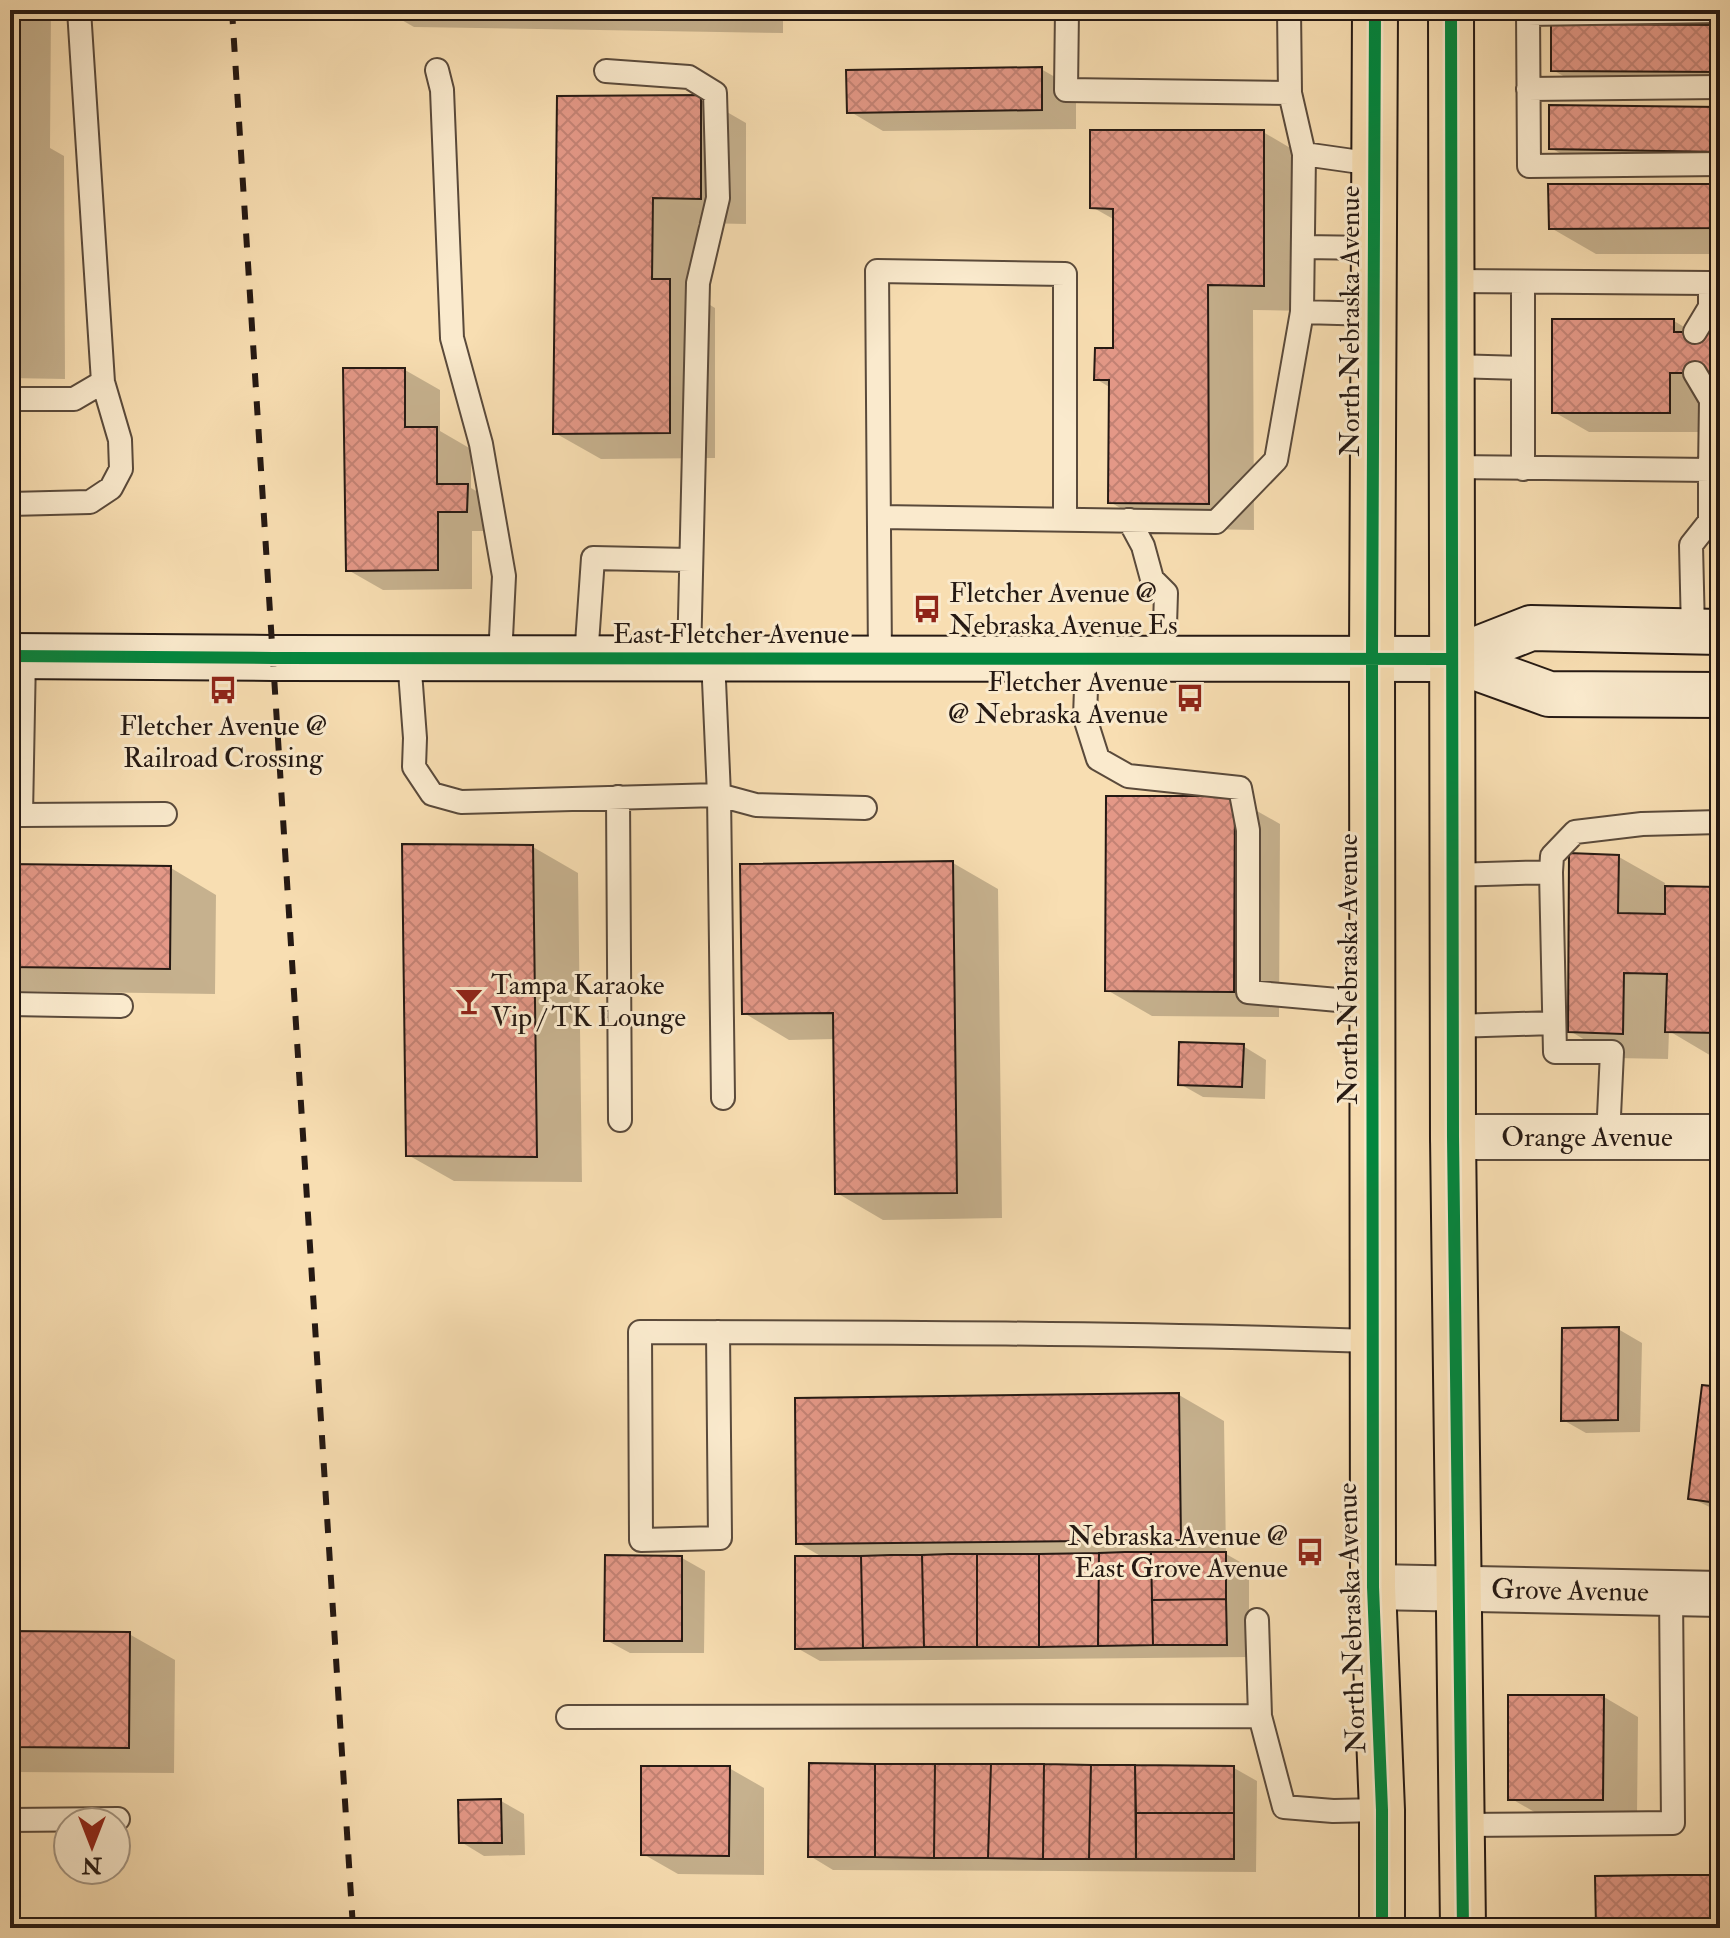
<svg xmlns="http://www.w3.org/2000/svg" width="1730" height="1938" viewBox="0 0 1730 1938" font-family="'IM FELL Double Pica',serif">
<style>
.shadow{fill:#0003}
.building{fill:url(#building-cross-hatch);stroke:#251913;stroke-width:2}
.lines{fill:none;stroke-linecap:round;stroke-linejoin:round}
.lane-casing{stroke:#5a4a3b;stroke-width:26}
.street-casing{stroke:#5a4a3b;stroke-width:48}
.secondary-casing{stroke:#251913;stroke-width:48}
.primary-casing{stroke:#251913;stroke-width:48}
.lane{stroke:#faeacd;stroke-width:22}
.street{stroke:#faeacd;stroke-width:44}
.secondary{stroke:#faeacd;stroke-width:44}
.primary{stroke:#f8deb2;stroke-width:44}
.rail{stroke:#251913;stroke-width:6;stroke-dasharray:14 14;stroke-linecap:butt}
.cycleway-casing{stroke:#faeacd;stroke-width:17}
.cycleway{stroke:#00873e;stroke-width:12}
.labels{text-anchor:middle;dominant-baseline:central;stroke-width:6;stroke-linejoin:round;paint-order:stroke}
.street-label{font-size:28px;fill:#251913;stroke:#faeacd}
.poi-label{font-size:28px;fill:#251913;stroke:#faeacd;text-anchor:start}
</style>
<defs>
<pattern id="building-cross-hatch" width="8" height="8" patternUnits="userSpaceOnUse" patternTransform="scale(2)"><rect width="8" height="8" fill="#e49887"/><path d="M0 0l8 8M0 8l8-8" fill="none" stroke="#c38274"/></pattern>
</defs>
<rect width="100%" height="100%" fill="#f8deb2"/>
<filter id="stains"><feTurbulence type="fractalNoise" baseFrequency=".0025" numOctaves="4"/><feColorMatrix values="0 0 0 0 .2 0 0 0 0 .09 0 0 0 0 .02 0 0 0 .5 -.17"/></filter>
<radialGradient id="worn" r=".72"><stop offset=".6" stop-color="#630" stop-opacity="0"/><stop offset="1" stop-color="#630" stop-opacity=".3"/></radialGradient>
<path class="shadow" d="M10 10H51L50 148 64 156 65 379 10 378Z
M384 10H783V33L414 27Z
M1720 27V91L1587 90 1553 70Z
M1041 69 1076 89V129L883 131 849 111Z
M701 97 746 123V224L698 223 697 297 715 308V458L601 459 555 433 559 98Z
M1720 109V176L1596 174 1551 148Z
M1263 132 1309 159V311L1253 310 1254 530 1155 528 1110 502 1111 388 1096 379 1115 350V220L1092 207Z
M1720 186V254H1596L1551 228Z
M1674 321 1696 334H1720V392H1704V432H1589L1554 412Z
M405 370 440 390V431L471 449V488L502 506 501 531H472V589L383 590 348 570Z
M1234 798 1280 824 1279 1017 1152 1016 1107 990Z
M533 847 578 873 582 1182 454 1181 408 1155Z
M1619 857 1665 883 1664 888 1720 889V1057H1713L1669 1031 1668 1059 1615 1058 1570 1031Z
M953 863 998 889 1002 1218 883 1220 837 1193 835 1039 789 1040 744 1013Z
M10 866 171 868 216 895 215 994 10 991Z
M1243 1046 1266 1060 1265 1099 1203 1097 1180 1084Z
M1618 1329 1642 1343 1640 1432 1586 1433 1563 1420Z
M1704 1387 1720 1389V1512L1691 1498Z
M1179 1395 1224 1421 1226 1554 1249 1567V1657L820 1661 797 1648 824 1558 798 1543Z
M682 1558 705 1571 704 1653H630L606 1640Z
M10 1634H129L175 1660 174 1773 10 1772Z
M1604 1697 1638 1717 1637 1818H1545L1510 1798Z
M811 1765 1234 1768 1257 1781 1256 1872 833 1870 810 1856Z
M729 1768 764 1788V1875L678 1874 643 1854Z
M501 1801 524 1814 525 1855 484 1856 461 1842Z"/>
<path class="building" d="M1551 24 1720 25V72L1551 71Z
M1042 67V110L847 113 846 70Z
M701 95V199L653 198 652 279H670V433L553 434 557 96Z
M1549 105 1720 107V152L1549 149Z
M10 127 19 128V354H10Z
M1090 130H1264V286L1208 285 1209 504 1108 503 1109 380H1094L1095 348H1113V209L1090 208Z
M1548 184H1720V228L1549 229Z
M1552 319H1674V332H1720V373H1670V413H1552Z
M343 368H405V427H437V484H468L467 512H438V570L346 571Z
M1106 796H1235L1234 992 1105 991Z
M402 844 533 845 537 1157 406 1156Z
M1716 845H1720V886H1716Z
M1569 853 1619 855 1618 913 1665 914V886L1720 887V1033L1665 1032 1667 974 1624 973 1623 1034 1568 1032Z
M953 861 957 1193 835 1194 833 1013 742 1014 740 864Z
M10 864 171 866 170 969 10 967Z
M1179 1042 1244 1044 1242 1087 1178 1085Z
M1619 1327 1618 1420 1561 1421 1562 1328Z
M1702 1385 1720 1387 1718 1503 1688 1499Z
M1179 1393 1181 1540 796 1544 795 1398Z
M1125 1552H1151L1153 1645 1098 1646 1099 1553Z
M1151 1552H1226V1599L1152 1600Z
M1099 1553 1098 1646 1039 1647V1554Z
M949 1554H977V1647H924L922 1555Z
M977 1554H1039V1647H977Z
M605 1555 682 1556V1641H604Z
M891 1555H922L924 1647 863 1648 861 1556Z
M795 1556H861L863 1648 795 1649Z
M1226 1599 1227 1645H1153L1152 1600Z
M10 1631 130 1632 129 1748 10 1747Z
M1508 1695H1604L1603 1800H1508Z
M809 1763 875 1764V1857H808Z
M875 1764H935L934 1858 875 1857Z
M935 1764H991L988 1858H934Z
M991 1764H1044L1043 1859 988 1858Z
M1044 1764 1091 1765 1089 1859H1043Z
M1091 1765H1135L1136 1859H1089Z
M1135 1765 1234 1766V1813H1136Z
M641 1766H730L729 1856 641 1855Z
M501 1799 502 1843H459L458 1800Z
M1136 1813H1234V1859H1136Z
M1671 1875H1720V1928H1596L1595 1876Z"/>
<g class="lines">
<defs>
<path id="lane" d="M1067 10 1066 90 1290 93 1289 10
M1528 10 1529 166 1720 164
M1528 14 1720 11
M437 70 442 90 452 338 481 444 504 576 500 658
M606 71 689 77 715 93 718 198 698 283 689 658
M1528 89 1720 87
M1290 93 1304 154 1374 164
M1303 247 1374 248
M1452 281 1710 283V307L1720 321
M1523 282V469
M1302 312 1304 154
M1695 332 1710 307
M1452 366 1523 368
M10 399H74L103 382 79 10
M1452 467 1710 470
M10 504 90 502 111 488 121 469 120 440 103 382
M880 517 1216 522 1276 460 1302 312 1374 314
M1129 520 1143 546 1152 579 1166 593 1164 658
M1693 631 1691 545 1710 521V470L1711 400 1695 373
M24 656 21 815 165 814
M409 658 415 738 414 767 432 794 461 802 719 795 713 658
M586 658 593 558 690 560
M880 658 877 271 1065 274V519
M1087 658 1085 718 1098 759 1128 776 1240 788 1248 830V992L1372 1003
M618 797 620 1120
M1551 872 1555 1052H1612L1608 1137
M1453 875 1551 872 1552 856 1575 832 1642 824 1720 822
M10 1004 121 1006
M1453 1026 1554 1023
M723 1098 719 795 756 805 865 808
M718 1332 720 1538 641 1540 640 1332C884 1332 1128 1333 1372 1341
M1257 1620 1260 1716 1284 1807 1333 1811 1382 1810
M568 1717 1260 1716
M10 1820 118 1819
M1461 1825 1673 1823 1671 1593"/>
<path id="street" d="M1453 1137H1720
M1373 1587 1720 1594"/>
<path id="secondary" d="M10 656 273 658 1452 659 1549 694 1720 695
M1452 659 1531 628 1720 632"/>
<path id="primary" d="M1375 10 1372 658 1373 1587 1382 1810V1928
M1451 10 1453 1137 1463 1928"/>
</defs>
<use href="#lane" class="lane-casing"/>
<use href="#street" class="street-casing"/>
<use href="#secondary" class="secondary-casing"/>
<use href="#primary" class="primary-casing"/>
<use href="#lane" class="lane"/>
<use href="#street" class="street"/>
<use href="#secondary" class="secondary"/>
<use href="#primary" class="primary"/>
<path class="rail" d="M232 10 353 1928"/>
<defs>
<path id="cycleway" d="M1375 10 1372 658 1373 1587 1382 1810V1928
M1451 10 1453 1137 1463 1928
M10 656 273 658 1452 659"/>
</defs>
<use href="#cycleway" class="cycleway-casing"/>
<use href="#cycleway" class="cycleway"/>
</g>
<defs>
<symbol id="bus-bare" viewBox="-9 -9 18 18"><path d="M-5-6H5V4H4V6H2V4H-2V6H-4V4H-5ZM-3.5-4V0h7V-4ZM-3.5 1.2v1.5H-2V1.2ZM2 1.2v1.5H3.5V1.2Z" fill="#8f2418" stroke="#faeacd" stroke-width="2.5" paint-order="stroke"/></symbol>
<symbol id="bar-bare" viewBox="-9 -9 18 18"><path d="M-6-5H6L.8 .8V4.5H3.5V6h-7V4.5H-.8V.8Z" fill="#8f2418" stroke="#faeacd" stroke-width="2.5" paint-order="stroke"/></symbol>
</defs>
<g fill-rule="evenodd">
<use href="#bus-bare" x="907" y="589" width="40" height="40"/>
<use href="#bus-bare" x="203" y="670" width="40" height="40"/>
<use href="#bus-bare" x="1170" y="678" width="40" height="40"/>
<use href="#bar-bare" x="449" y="981" width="40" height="40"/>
<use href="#bus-bare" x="1290" y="1532" width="40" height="40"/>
</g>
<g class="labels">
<g class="street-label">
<text transform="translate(1350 321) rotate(-90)">North Nebraska Avenue</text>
<text x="731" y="634">East Fletcher Avenue</text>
<text transform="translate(1348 969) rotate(-90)">North Nebraska Avenue</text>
<text x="1587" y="1137">Orange Avenue</text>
<text transform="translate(1570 1591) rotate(1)">Grove Avenue</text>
<text transform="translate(1352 1618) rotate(-92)">North Nebraska Avenue</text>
</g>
<g class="poi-label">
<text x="949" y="593">Fletcher Avenue @<tspan x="949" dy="32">Nebraska Avenue Es</tspan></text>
<text x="1168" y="682" text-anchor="end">Fletcher Avenue<tspan x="1168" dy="32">@ Nebraska Avenue</tspan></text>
<text x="223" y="726" text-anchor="middle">Fletcher Avenue @<tspan x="223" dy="32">Railroad Crossing</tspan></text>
<text x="491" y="985">Tampa Karaoke<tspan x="491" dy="32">Vip / TK Lounge</tspan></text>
<text x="1288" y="1536" text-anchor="end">Nebraska Avenue @<tspan x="1288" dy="32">East Grove Avenue</tspan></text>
</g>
</g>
<rect width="1730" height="1938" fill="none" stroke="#f8deb2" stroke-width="40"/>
<rect x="12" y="12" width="1706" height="1914" fill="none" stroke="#251913" stroke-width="4"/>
<rect x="20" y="20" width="1690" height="1898" fill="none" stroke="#251913" stroke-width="2"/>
<g transform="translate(92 1846) rotate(180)"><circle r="38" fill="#faeacd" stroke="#a59683" stroke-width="2"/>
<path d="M0-6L14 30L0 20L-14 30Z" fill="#8f2418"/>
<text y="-12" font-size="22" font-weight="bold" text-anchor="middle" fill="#251913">N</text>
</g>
<rect width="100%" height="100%" filter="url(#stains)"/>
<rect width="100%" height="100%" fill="url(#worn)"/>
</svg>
